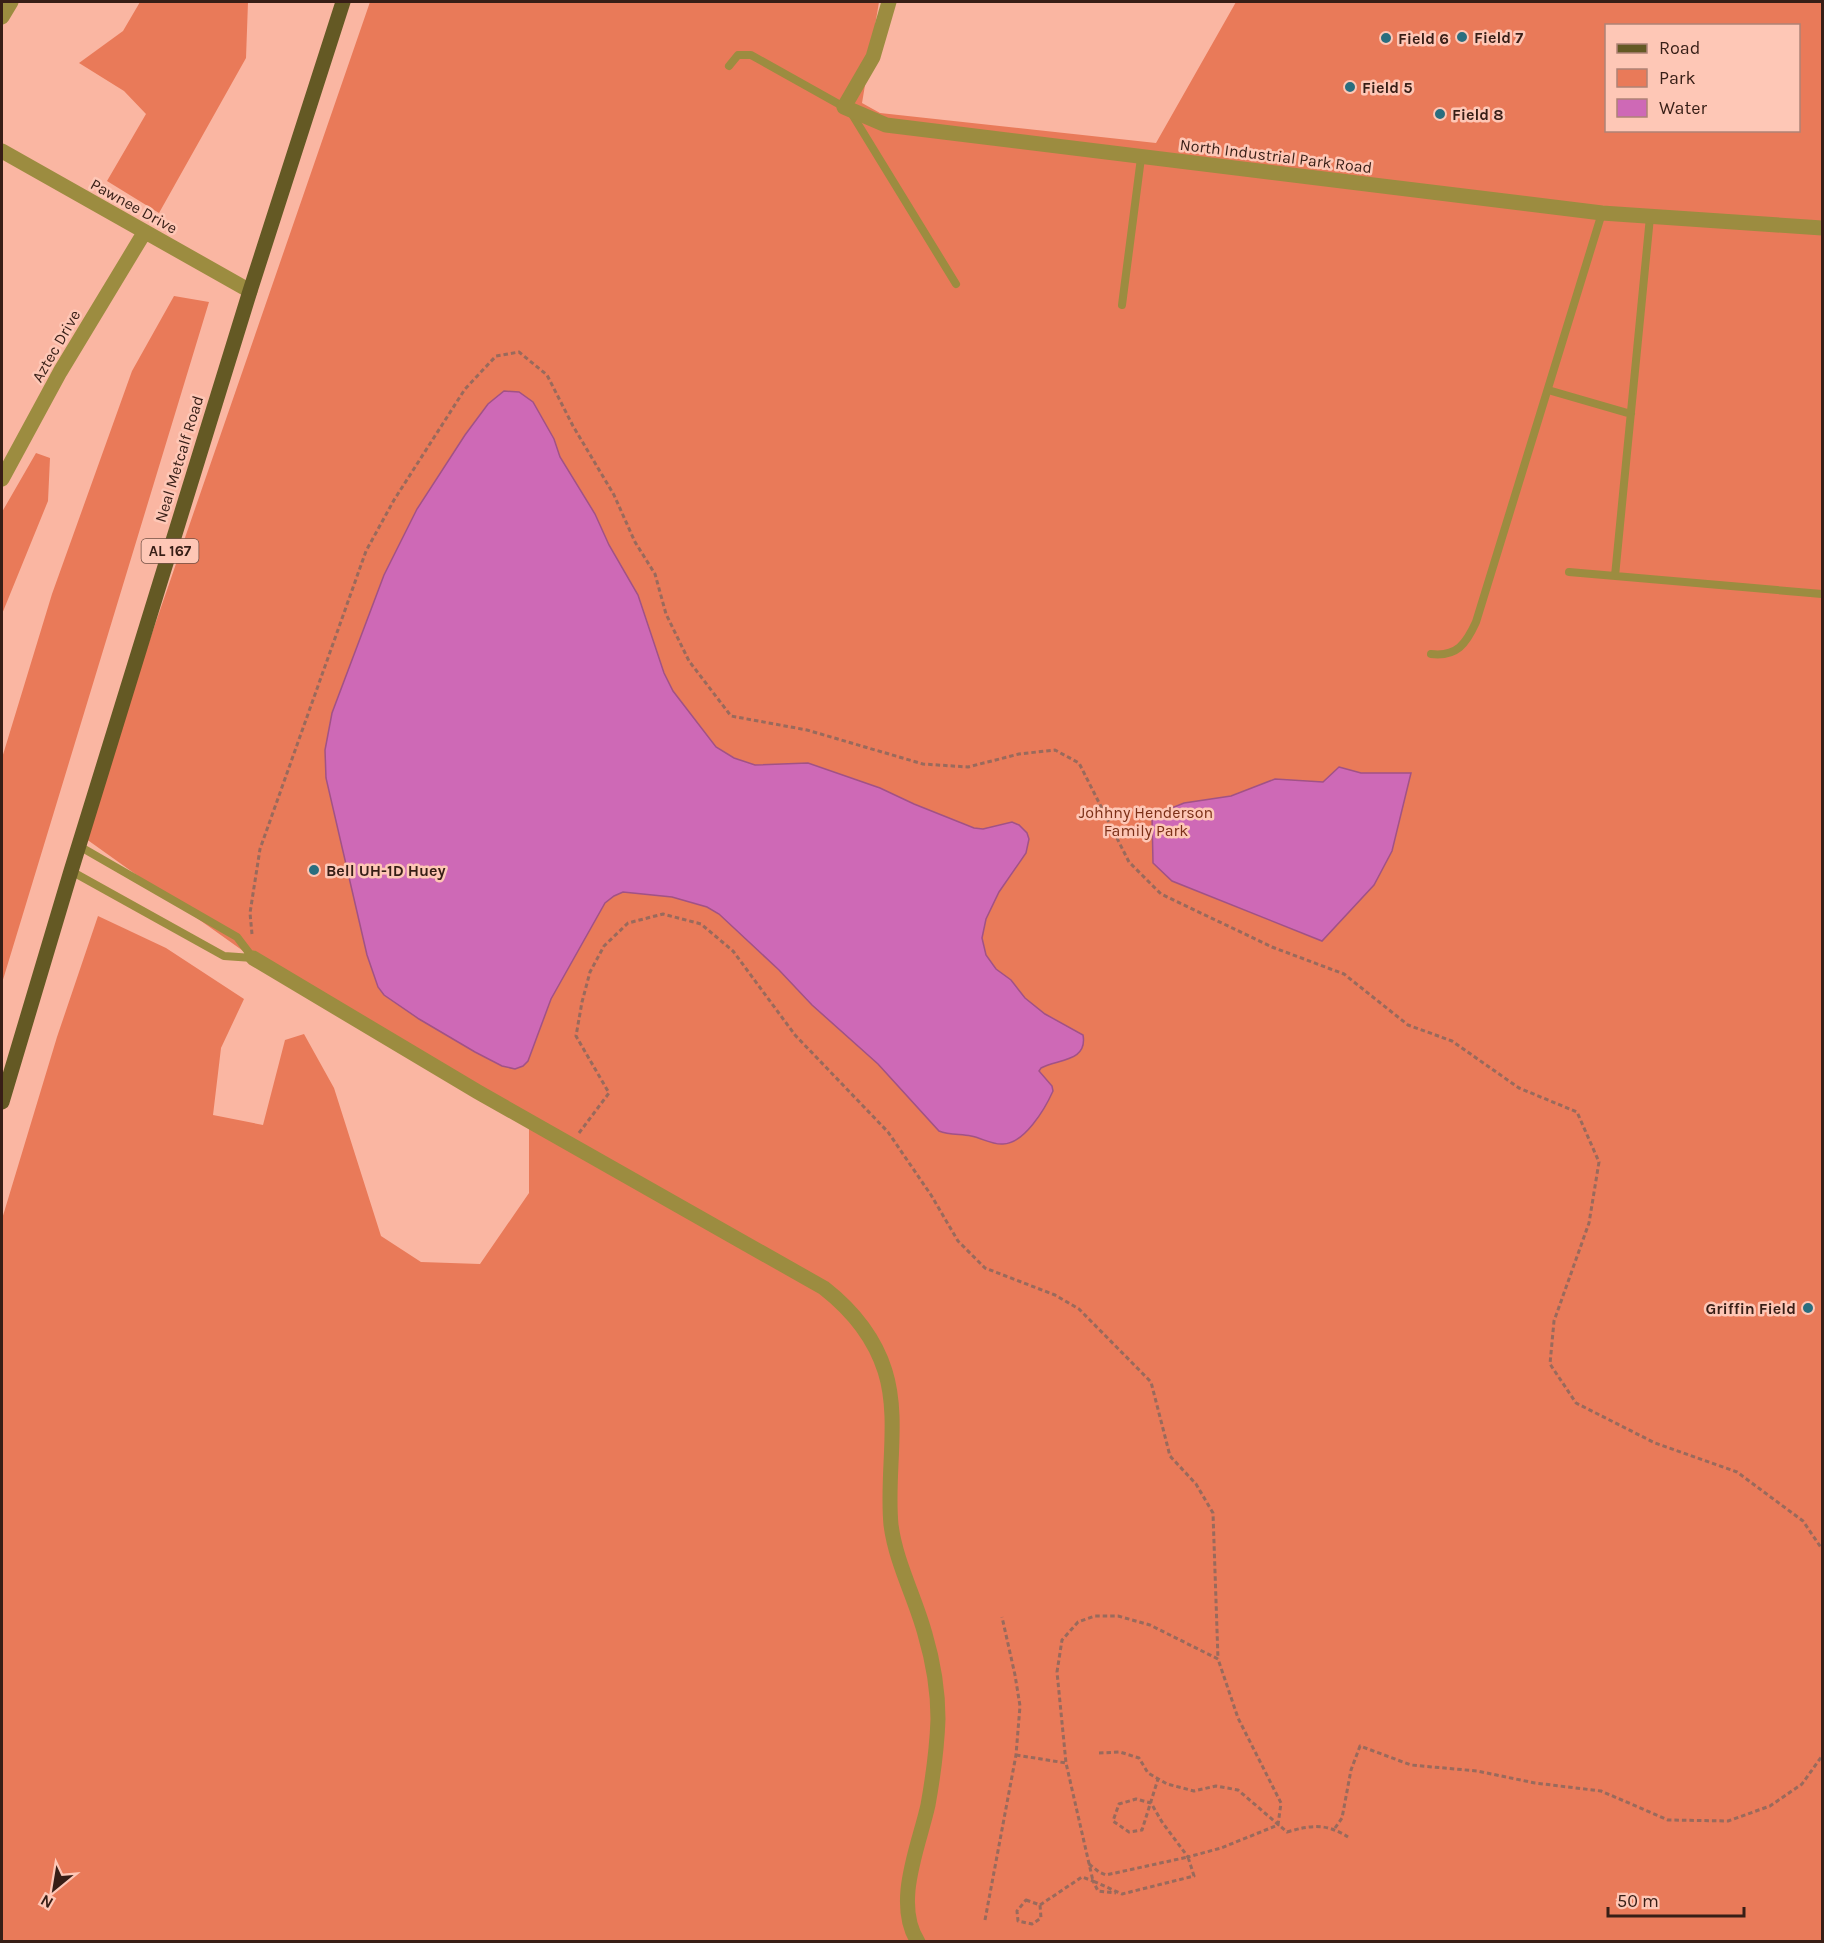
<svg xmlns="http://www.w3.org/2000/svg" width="1824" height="1943" viewBox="0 0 1824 1943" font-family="Karla,sans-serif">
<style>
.green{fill:#e97a59;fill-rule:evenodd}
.water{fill:#ce69b6;stroke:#a15286;stroke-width:1.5}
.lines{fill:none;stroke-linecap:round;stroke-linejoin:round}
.path{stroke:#996a5c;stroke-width:3;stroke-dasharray:4.5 3;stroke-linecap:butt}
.service{stroke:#9c8c40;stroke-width:8}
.minor{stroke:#9c8c40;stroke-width:15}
.primary{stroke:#645924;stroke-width:15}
.poi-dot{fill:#2a6e7f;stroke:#fec7b6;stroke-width:2}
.labels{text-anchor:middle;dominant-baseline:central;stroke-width:5;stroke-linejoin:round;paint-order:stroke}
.shield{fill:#fec7b6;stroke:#735146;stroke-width:1.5}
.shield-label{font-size:15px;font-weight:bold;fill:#371e16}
.poi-label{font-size:16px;font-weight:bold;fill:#371e16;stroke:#fec7b6;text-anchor:start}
.street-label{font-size:16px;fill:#371e16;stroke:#fec7b6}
.park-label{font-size:16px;fill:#7b2f17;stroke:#fec7b6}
</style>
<rect width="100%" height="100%" fill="#fab6a2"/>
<path class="green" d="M140 2H248L246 58 159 213 107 181 146 114 124 91 79 63 123 31Z
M370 2H879L862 103 880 113 1156 143 1236 2H1822V1941L2 1942V1219L57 1037 98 916 166 948 244 999 221 1048 213 1115 263 1125 285 1040 304 1034 334 1088 381 1236 421 1262 480 1264 529 1193V1121L253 958 82 836ZM1606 26H1798V130H1606Z
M174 296 209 302 2 983V758L52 594 132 371Z
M36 453 50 458 48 501 2 614V512Z"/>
<path class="water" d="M504 391 519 392 533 402 554 439 560 457 595 514 609 545 638 595 664 673 673 691 716 747 734 758 755 765 808 763 880 788 914 804 974 828 983 829 1012 822 1019 825 1027 833 1029 839 1026 853 999 892 986 919 982 938 986 955 996 969 1011 980 1025 998 1045 1014 1083 1035C1088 1062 1057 1059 1041 1068L1039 1071 1052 1086 1053 1091C1045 1109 1024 1144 1003 1144 992 1145 982 1138 971 1136 960 1134 949 1135 939 1131L878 1064 812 1005 779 970 719 914 707 907 672 897 623 892 614 896 605 903 551 999 528 1061 523 1066 515 1069 502 1066 475 1052 419 1019 384 995 378 987 367 955 326 778 325 750 332 713 384 575 417 509 465 435 488 404Z
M1339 767 1361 773H1411L1392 851 1374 885 1322 941 1172 881 1153 863 1152 816 1184 803 1231 796 1275 779 1323 782Z"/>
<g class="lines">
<path class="path" d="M252 934 250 913 260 849 366 551 394 500 465 389 496 356 519 352 547 375 573 426 614 495 635 542 655 574 666 614 689 661 731 716 807 730 923 764 968 767 1019 754 1055 750 1079 763 1129 862 1161 894 1272 947 1344 974 1408 1025 1452 1041 1519 1088 1577 1112 1599 1162 1589 1223 1554 1321 1550 1364 1576 1403 1655 1443 1737 1472 1803 1521 1822 1549
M579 1133 609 1093 576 1036 582 1002 590 972 604 946 628 923 663 914 701 924 733 951 795 1035 888 1132 931 1195 958 1241 985 1268 1055 1295 1079 1309 1151 1382 1170 1456 1196 1484 1213 1513 1218 1659
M1099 1753 1120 1752 1139 1758 1148 1773 1167 1784 1194 1791 1216 1786 1238 1790 1287 1832C1311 1825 1326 1823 1348 1837
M1016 1755 1066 1763
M1335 1828 1342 1818 1351 1770 1360 1746 1411 1765 1477 1771 1535 1783 1601 1791 1668 1820 1728 1821 1770 1806 1802 1784 1822 1756
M1089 1864 1099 1872 1106 1875 1188 1857 1194 1876 1122 1894 1093 1881 1066 1763 1057 1672 1062 1640 1078 1622 1095 1616H1118L1150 1625 1218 1659 1238 1718 1281 1803 1278 1825 1221 1848 1188 1857 1162 1822 1151 1803 1136 1799 1119 1804 1113 1821 1129 1832 1142 1830 1158 1779
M1026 1900 1040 1905 1041 1918 1032 1924 1018 1921 1017 1911Z
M1040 1905 1082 1877 1093 1881 1098 1891 1116 1893
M985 1920 1016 1755 1020 1706 1015 1675 1002 1617"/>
<path class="service" d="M729 66 738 55H751L844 107
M850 111 956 284
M1122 305 1141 158
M1548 390 1631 414
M1569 572 1822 594
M1615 576 1650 217
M1431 654C1457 657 1466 644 1476 622L1602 213
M79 846 237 937 253 958
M71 871 224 956 253 958"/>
<path class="minor" d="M889 2 873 57 844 107 886 125 1602 213 1822 228
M2 17 11 2
M2 151 250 291
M2 479 60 372 144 233
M253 958 478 1092 824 1288C852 1310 874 1336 885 1371 900 1418 886 1475 891 1525 896 1563 915 1597 925 1634 933 1661 938 1691 938 1719 937 1748 933 1777 928 1805 919 1846 893 1903 918 1942"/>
<path class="primary" d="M2 1102 71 871 250 291 343 2"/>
</g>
<g class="poi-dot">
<circle cx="1462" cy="37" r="6"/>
<circle cx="1386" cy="38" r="6"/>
<circle cx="1350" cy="87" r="6"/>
<circle cx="1440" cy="114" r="6"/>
<circle cx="314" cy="870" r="6"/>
<circle cx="1808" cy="1308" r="6"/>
</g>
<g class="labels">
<rect class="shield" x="141.5" y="539" width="57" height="24" rx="4.5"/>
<g class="shield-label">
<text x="170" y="551">AL 167</text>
</g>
<g class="poi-label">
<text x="1474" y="37">Field 7</text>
<text x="1398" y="38">Field 6</text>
<text x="1362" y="87">Field 5</text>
<text x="1452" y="114">Field 8</text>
<text x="326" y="870">Bell UH-1D Huey</text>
<text x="1796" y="1308" text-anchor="end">Griffin Field</text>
</g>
<g class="street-label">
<text transform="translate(1276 156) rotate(7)">North Industrial Park Road</text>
<text transform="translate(134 206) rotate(29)">Pawnee Drive</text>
<text transform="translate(56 346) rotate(-60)">Aztec Drive</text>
<text transform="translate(179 459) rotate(-73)">Neal Metcalf Road</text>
</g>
<g class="park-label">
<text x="1146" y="812">Johhny Henderson<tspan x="1146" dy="18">Family Park</tspan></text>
</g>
</g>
<rect width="1824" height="1943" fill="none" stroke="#371e16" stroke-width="6"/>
<rect x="1605" y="24" width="195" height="108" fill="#fec7b6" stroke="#ae8376" stroke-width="1.5"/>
<rect x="1617" y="44" width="30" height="9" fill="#645924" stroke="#ae8376" stroke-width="1.5"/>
<text x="1659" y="54" font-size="18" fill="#371e16">Road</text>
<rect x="1617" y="69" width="30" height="18" fill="#e97a59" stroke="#ae8376" stroke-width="1.5"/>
<text x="1659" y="84" font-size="18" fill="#371e16">Park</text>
<rect x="1617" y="99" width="30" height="18" fill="#ce69b6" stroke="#ae8376" stroke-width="1.5"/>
<text x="1659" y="114" font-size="18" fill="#371e16">Water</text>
<g transform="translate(54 1889) rotate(210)" stroke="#fec7b6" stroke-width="4.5" paint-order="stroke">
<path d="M0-4.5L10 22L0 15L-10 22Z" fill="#371e16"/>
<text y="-9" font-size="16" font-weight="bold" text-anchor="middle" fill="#371e16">N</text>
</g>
<path d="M1608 1907v9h136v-9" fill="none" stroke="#371e16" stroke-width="3"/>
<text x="1617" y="1907" font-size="18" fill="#371e16" stroke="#fec7b6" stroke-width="4.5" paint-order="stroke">50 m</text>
</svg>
